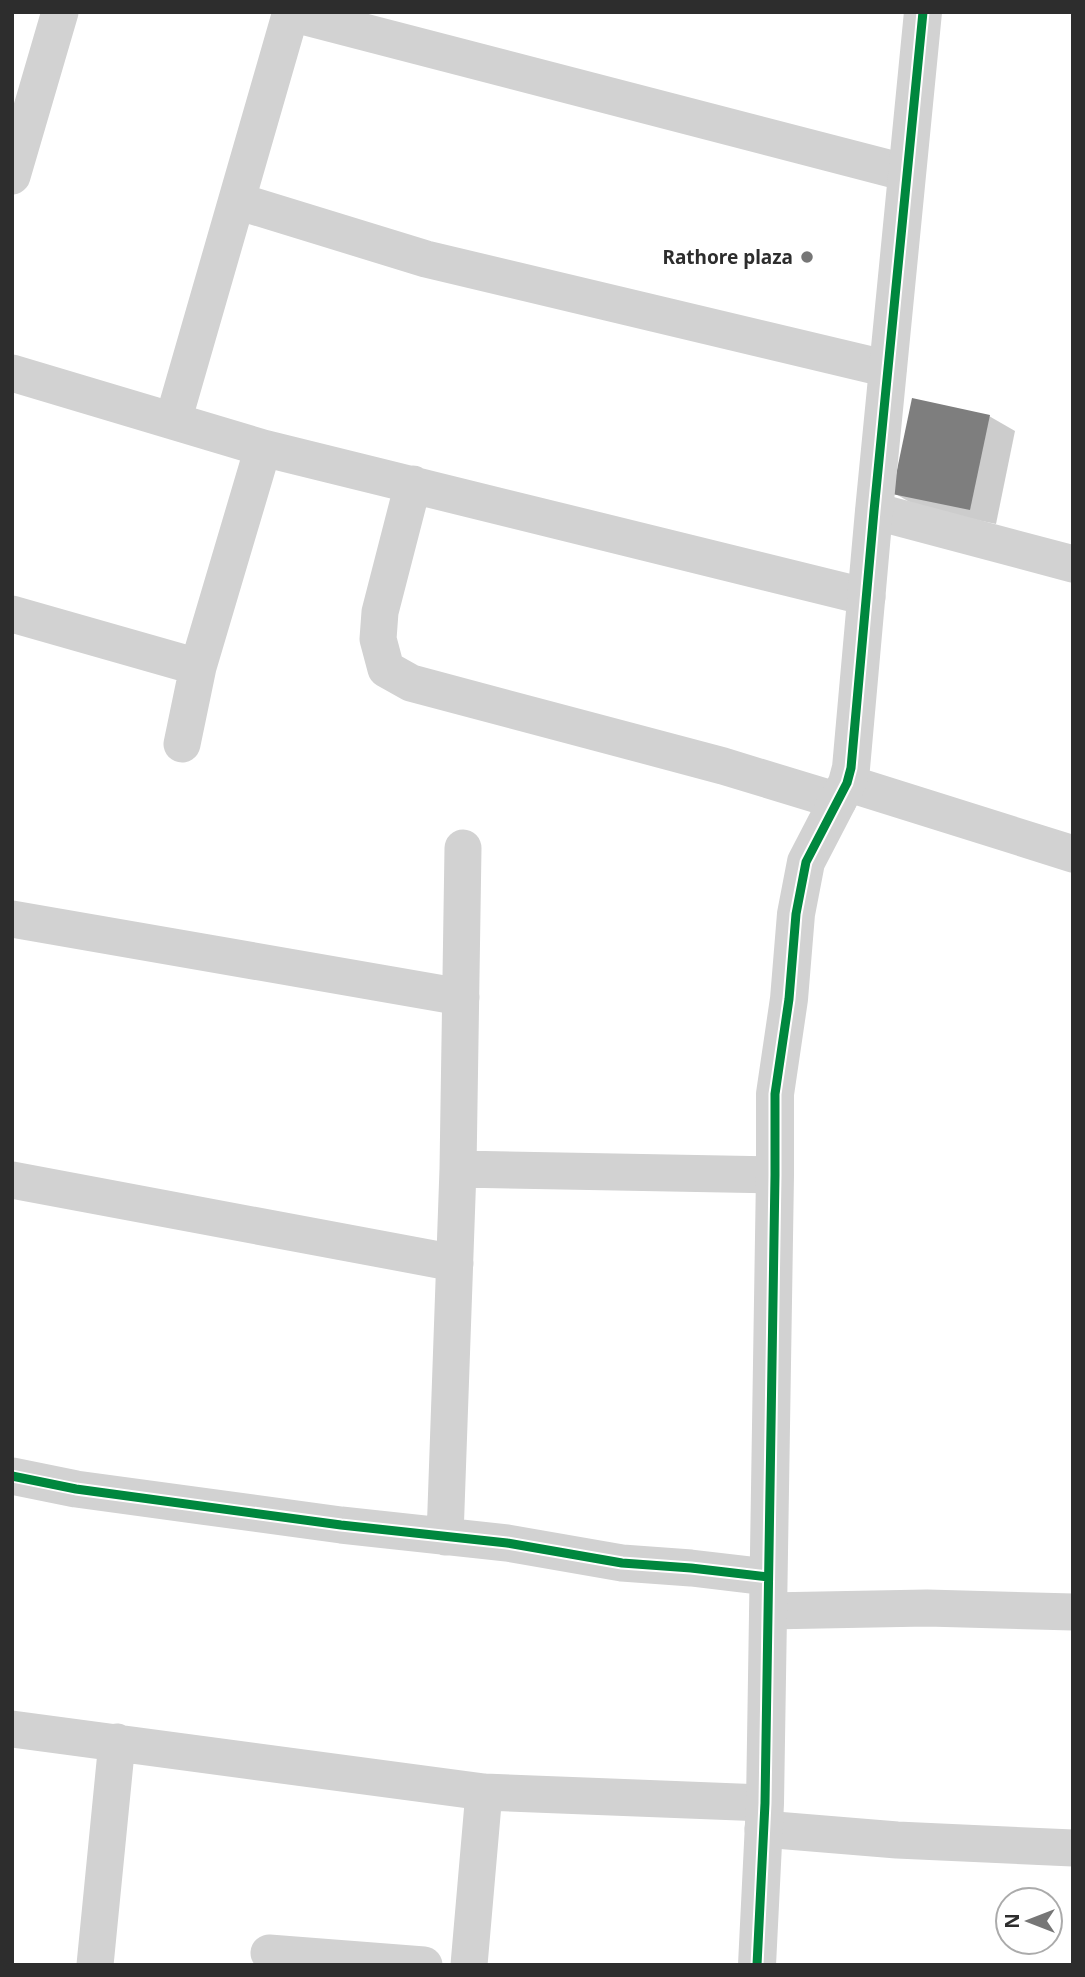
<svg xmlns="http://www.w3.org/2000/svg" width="1085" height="1977" viewBox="0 0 1085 1977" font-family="'Noto Sans',sans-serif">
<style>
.shadow{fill:#0003}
.building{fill:#7e7e7e}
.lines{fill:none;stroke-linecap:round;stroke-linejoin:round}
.minor{stroke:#d2d2d2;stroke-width:37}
.tertiary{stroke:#d2d2d2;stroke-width:38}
.cycleway-casing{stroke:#fff;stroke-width:13}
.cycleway{stroke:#00873e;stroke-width:9}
.poi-dot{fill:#767676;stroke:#fff;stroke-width:2.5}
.labels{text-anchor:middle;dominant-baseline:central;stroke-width:7;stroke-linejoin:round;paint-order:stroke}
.poi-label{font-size:19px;font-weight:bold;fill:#2d2d2d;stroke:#fff;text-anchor:end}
</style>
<rect width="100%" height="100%" fill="#fff"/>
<path class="shadow" d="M989 416 1015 431 996 524 920 508 894 493Z"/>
<path class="building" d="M912 398 990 415 970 510 892 494Z"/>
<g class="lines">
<path class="minor" d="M291 13 907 173
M12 176 60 12
M237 201 426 259 888 369
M12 373 263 448 198 667 182 744
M173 421 291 12
M263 448 867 597
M413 484 380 612 378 639 386 669 411 683 723 766 838 801
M874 511 1073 564
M12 614 198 667
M847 783 1073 854
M12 919 461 997
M458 1169 775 1175
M12 1180 455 1263
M12 1476 76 1489 341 1525 507 1543 622 1563 691 1568 768 1577
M445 1537 458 1169 463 848
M768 1611 927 1608 1073 1612
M12 1729 484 1792 765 1803
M763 1829 897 1840 1073 1848
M269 1953 424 1965
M95 1965 117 1742
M469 1965 484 1792"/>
<path class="tertiary" d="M757 1965 765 1803 775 1175V1094L789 999 796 914 806 862 847 783 851 768 874 511 923 12"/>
<defs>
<path id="cycleway" d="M12 1476 76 1489 341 1525 507 1543 622 1563 691 1568 768 1577
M757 1965 765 1803 775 1175V1094L789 999 796 914 806 862 847 783 851 768 874 511 923 12"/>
</defs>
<use href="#cycleway" class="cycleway-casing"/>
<use href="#cycleway" class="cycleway"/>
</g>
<circle class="poi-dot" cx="807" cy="257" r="7"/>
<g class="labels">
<g class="poi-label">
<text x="793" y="257">Rathore plaza</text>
</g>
</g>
<rect width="1085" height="1977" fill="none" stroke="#2d2d2d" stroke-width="28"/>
<g transform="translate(1029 1921) rotate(270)"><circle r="33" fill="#ffffff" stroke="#ababab" stroke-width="2"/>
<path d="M0-5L12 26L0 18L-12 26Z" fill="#767676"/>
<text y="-10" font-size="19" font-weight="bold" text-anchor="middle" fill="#2d2d2d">N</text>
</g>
</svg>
